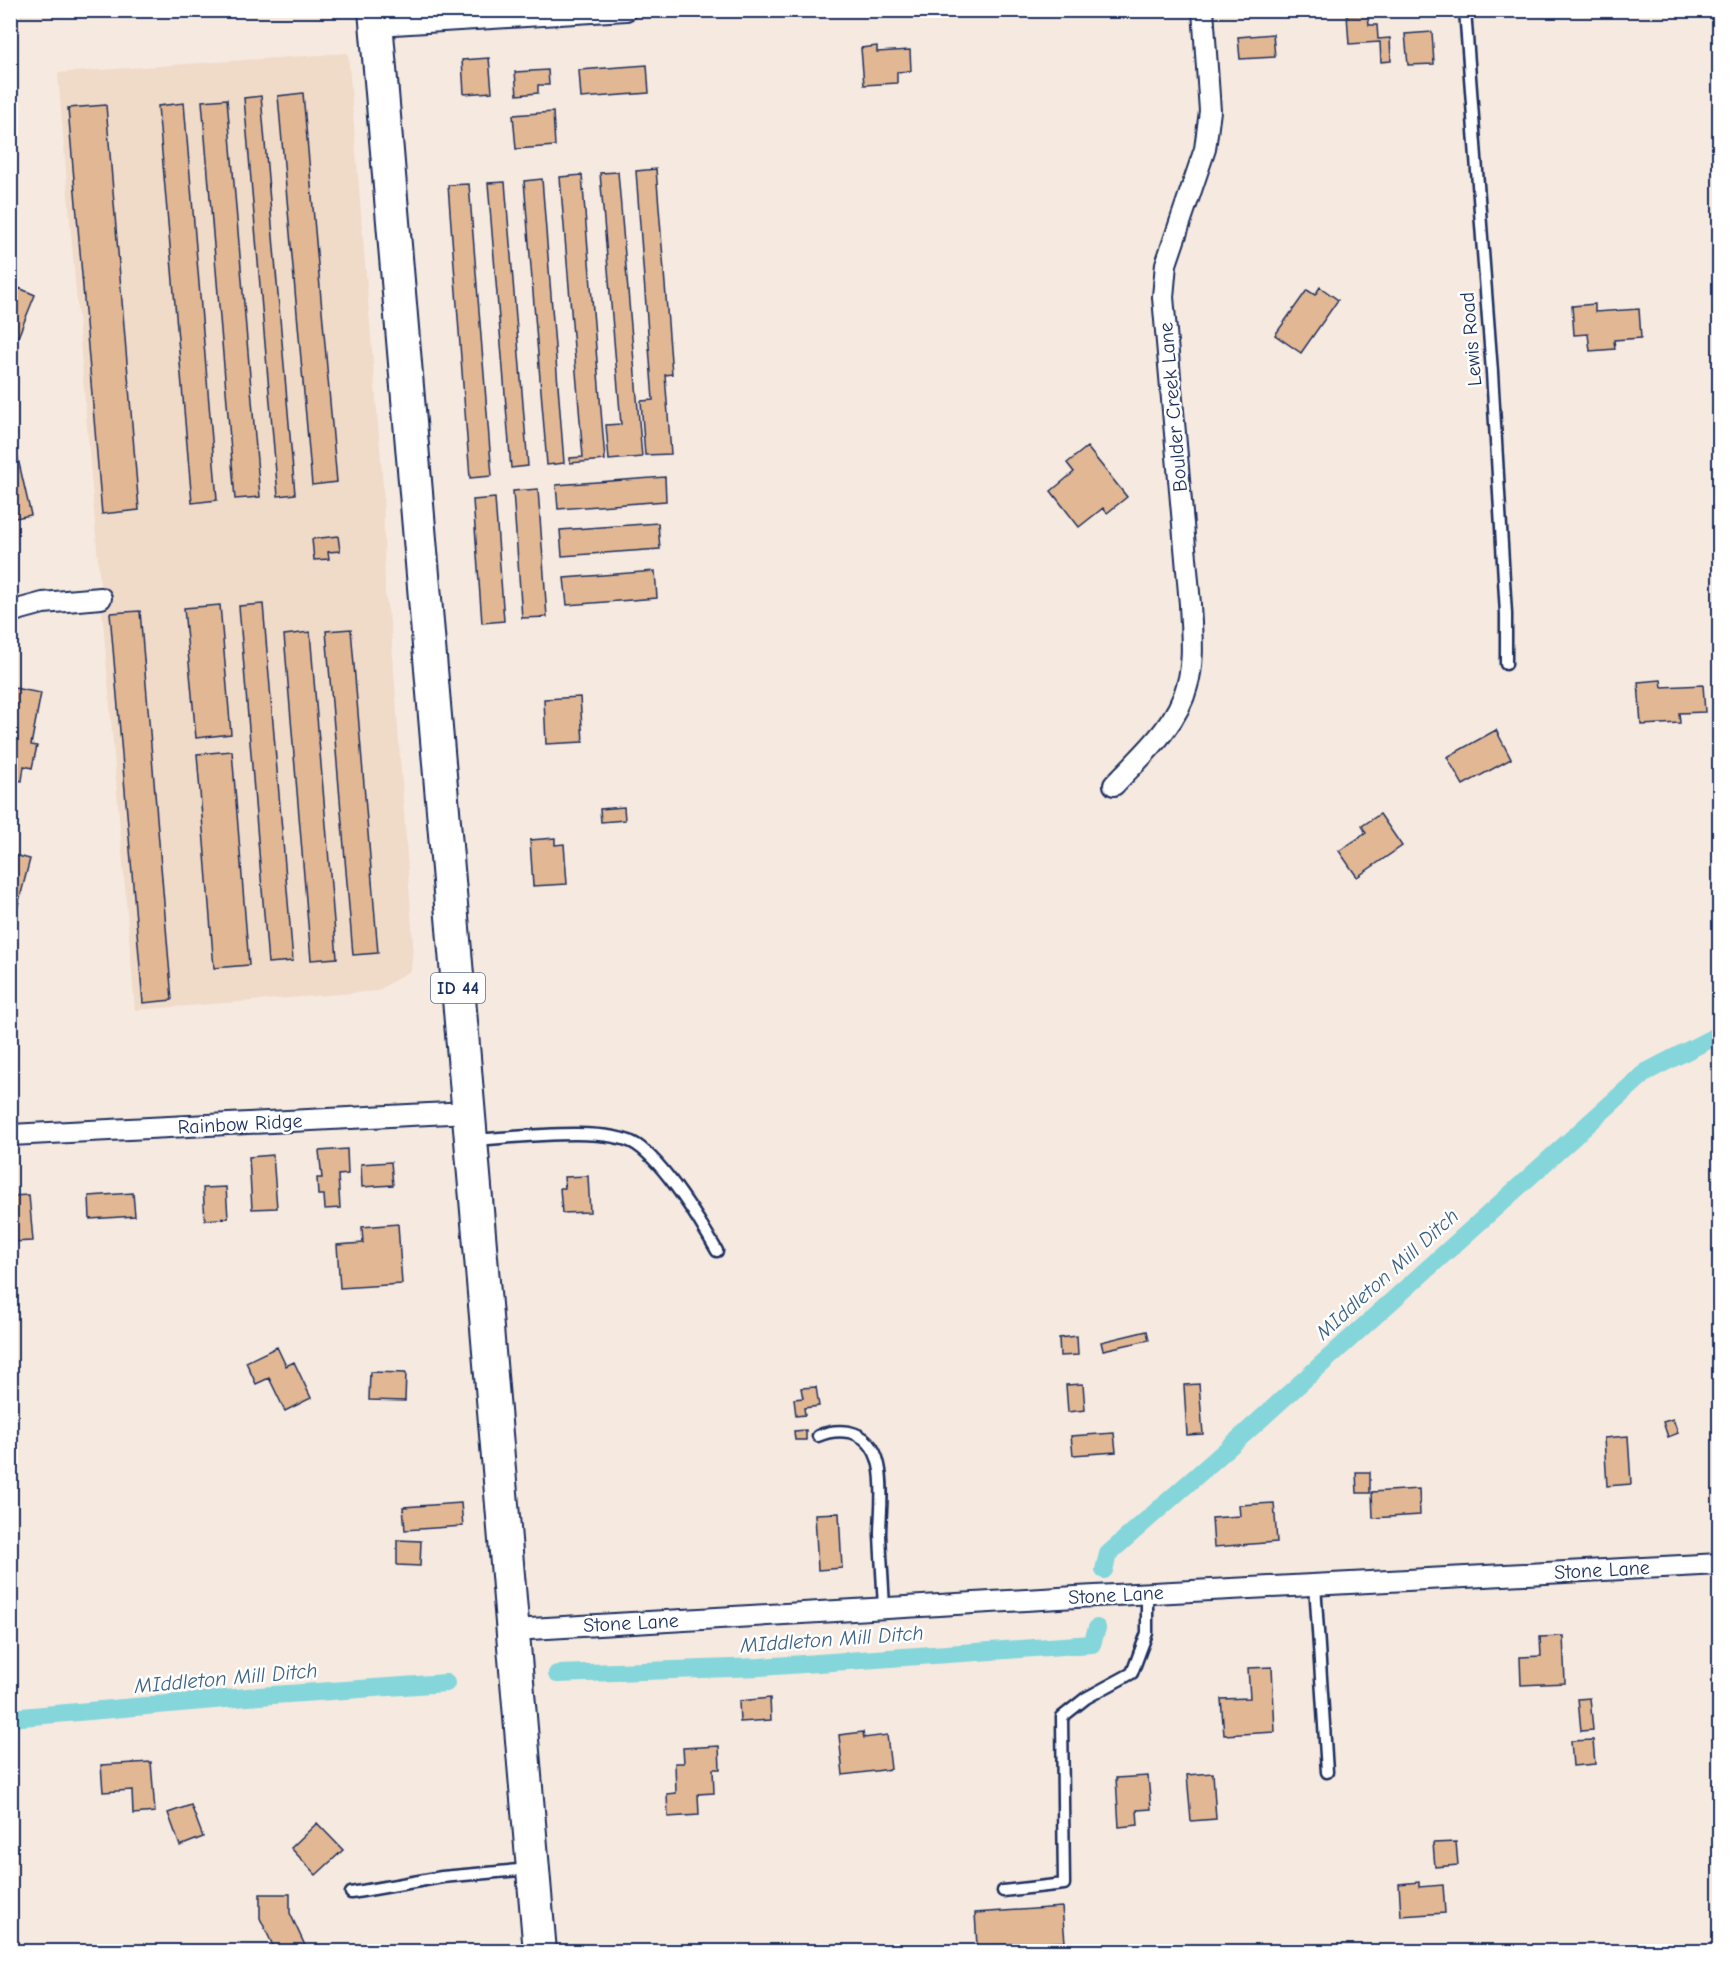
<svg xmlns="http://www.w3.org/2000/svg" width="1730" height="1962" viewBox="0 0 1730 1962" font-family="'Comic Neue',sans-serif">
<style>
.built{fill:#f0dac8}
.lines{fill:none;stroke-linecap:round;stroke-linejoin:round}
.canal{stroke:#84d6db;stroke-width:18}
.building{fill:#e2b793;stroke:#1b2f5e;stroke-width:1.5}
.service-casing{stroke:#1b2f5e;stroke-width:15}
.minor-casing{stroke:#1b2f5e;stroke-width:24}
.primary-casing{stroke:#1b2f5e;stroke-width:36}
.service{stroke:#fff;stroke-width:10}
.minor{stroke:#fff;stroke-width:20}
.primary{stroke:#fff;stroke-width:32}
.labels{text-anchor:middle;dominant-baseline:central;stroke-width:5;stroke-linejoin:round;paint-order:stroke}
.shield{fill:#fff;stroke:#5f6d8e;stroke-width:1.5}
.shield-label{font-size:18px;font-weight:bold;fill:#1b2f5e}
.street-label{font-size:20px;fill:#1b2f5e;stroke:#fff}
.water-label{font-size:21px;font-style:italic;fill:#3a6184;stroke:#fff}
</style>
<rect width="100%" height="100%" fill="#f6e9df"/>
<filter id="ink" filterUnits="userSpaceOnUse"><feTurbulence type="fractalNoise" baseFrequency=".0167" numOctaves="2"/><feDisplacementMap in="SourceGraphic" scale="12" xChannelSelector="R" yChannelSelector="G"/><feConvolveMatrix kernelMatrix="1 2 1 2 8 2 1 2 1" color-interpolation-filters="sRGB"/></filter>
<g filter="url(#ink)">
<path class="built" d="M348 53 383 486 385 594 391 629 413 943 411 970 377 991 135 1010 58 73Z"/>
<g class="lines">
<path class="canal" d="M1104 1570 1108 1554 1243 1435 1646 1072 1720 1034
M557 1674 760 1667 1092 1644 1097 1628
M10 1718 259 1696 446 1683"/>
</g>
<path class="building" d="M1368 14 1369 25H1377L1378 39 1390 38 1391 61 1381 62 1380 42 1349 44 1347 15Z
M1432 32 1434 64 1408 65 1405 34Z
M1273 34 1275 57 1240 59 1238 37Z
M877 46V52L910 50 911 71 897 72V83L864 85 861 48Z
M489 58 492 92 464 94 462 60Z
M647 65 649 93 581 98 579 70Z
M548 70 549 85H538V93L517 95 515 72Z
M303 93 337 482 312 485 278 96Z
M261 96 295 494 278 496 244 98Z
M227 99 260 497 235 499 202 101Z
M184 103 217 500 192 503 158 106Z
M106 105 139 510 102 514 68 108Z
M553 112 555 146 516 149 513 115Z
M656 169 672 374 665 375 671 454 645 455 641 401 653 400 636 171Z
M618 172 642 457 609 460 606 425 621 424 600 173Z
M582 175 605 460 570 463V458L583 457 560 177Z
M542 179 564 463 547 465 524 181Z
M505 182 528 466 511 468 488 183Z
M469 184 492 476 470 478 448 185Z
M1320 287 1338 300 1301 353 1275 335 1307 290 1315 295Z
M19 288 35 295 18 337 10 334V293L16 295Z
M1595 304V312L1639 309 1641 338 1614 340 1615 349 1590 351 1588 334 1574 335 1572 306Z
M15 446 31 515 10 519V447Z
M1087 447 1127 497 1107 513 1103 508 1079 527 1051 491 1074 472 1067 463Z
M665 477 666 501 558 509 556 485Z
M538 489 547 617 522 618 513 491Z
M495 498 504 621 482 623 473 500Z
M658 523 660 549 562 556 560 530Z
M338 536 340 551 328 552 329 559 314 560 312 539Z
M655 571 657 598 567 605 564 578Z
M263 604 293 961 268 963 239 606Z
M220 605 231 734 196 738 184 608Z
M140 611 172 1000 143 1003 110 613Z
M351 629 378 953 353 955 326 631Z
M310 632 337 958 311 960 284 635Z
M1661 680 1662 687 1703 685 1705 712 1679 713 1680 723 1641 725 1638 682Z
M14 688 41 693 31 745 37 746 32 768 24 766 22 781 10 779V704Z
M580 697 583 742 546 744 544 699Z
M1496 730 1511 759 1463 785 1447 757Z
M232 751 249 965 214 968 197 754Z
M624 807 625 820 601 822 600 809Z
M1380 814 1402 846 1357 877 1339 851 1366 833 1362 826Z
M555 838V845L564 844 567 884 533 886 530 840Z
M10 854 30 859 10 936Z
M347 1149 348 1174 338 1175 340 1208 325 1209 324 1195H318L317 1178H322L319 1151Z
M273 1155 277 1208 252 1209 249 1157Z
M391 1162 393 1185 362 1187 361 1164Z
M588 1176 590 1212 562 1213 560 1188H565L564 1177Z
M226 1187 228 1218 205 1220 203 1188Z
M133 1193 135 1216 90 1219 89 1196Z
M29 1195 33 1241 10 1242V1196Z
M398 1224 402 1284 340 1288 337 1245 363 1243 362 1227Z
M1147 1331 1149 1340 1103 1350 1101 1342Z
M1077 1336 1078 1355 1060 1356 1059 1338Z
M277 1347 286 1366 294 1362 311 1398 285 1411 269 1378 256 1384 246 1362Z
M370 1372 406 1373 405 1401 369 1400Z
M1083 1384 1085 1410 1068 1412 1066 1385Z
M1199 1384 1203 1434 1187 1435 1184 1385Z
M816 1387 819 1406 804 1408 805 1415 796 1416 794 1399 803 1398 801 1388Z
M1673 1419 1678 1433 1668 1437 1663 1422Z
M806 1430V1440H795L794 1431Z
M1114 1433 1116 1452 1073 1455 1071 1436Z
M1628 1436 1631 1484 1607 1486 1604 1438Z
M1356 1472H1370V1493H1357Z
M1419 1489 1420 1515 1373 1518 1372 1492Z
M461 1503 463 1526 405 1530 403 1507Z
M1274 1503 1277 1542 1214 1547 1212 1518 1240 1516 1239 1505Z
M839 1513 842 1568 818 1570 815 1514Z
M397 1540 421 1541 420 1566 397 1565Z
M1563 1636 1565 1683 1521 1685 1520 1657 1541 1656 1540 1637Z
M1272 1667 1275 1732 1224 1735 1221 1699 1250 1698 1248 1668Z
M770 1698 771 1720 740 1722 739 1701Z
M1590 1698 1593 1730 1581 1731 1578 1699Z
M863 1732 864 1738 887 1735 891 1769 843 1775 839 1735Z
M1593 1740 1595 1764 1573 1766 1571 1741Z
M719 1746 720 1769H713L714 1793 698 1794 699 1815 668 1817 667 1794 676 1793 675 1763H684L683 1748Z
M151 1762 155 1812 133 1814 132 1790 103 1792 101 1765Z
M1213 1773 1216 1819 1191 1821 1187 1775Z
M1148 1776 1151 1809 1137 1810 1138 1825 1119 1827 1116 1778Z
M191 1805 203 1837 180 1846 168 1813Z
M317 1823 343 1850 316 1875 291 1848Z
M1456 1842 1458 1865 1435 1867 1433 1843Z
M1419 1882V1887L1443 1885 1445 1913 1401 1916 1399 1884Z
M260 1894H290V1913L308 1952H276L260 1918Z
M1062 1907 1065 1942 977 1946 975 1913Z"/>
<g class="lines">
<defs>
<path id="service" d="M1465 10 1492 372 1506 614V664
M474 1140C512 1138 607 1125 637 1145 665 1164 700 1221 717 1251
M818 1436C829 1431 838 1430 849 1432 892 1441 880 1503 880 1534 881 1559 883 1584 884 1609
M1315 1584 1327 1772
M1003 1891 1064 1884 1062 1717 1086 1698 1132 1673 1147 1633V1593
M351 1893 442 1877 530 1869"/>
<path id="minor" d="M377 25 626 10
M10 612 43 603 101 598
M1114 785C1141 756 1177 726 1187 686 1195 660 1191 630 1190 604L1163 297 1166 264 1205 149 1210 111 1203 10
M10 1135 469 1112
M513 1630 1076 1597 1720 1564"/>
<path id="primary" d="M375 10 540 1952"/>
</defs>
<use href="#service" class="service-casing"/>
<use href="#minor" class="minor-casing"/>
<use href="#primary" class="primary-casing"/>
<use href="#service" class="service"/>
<use href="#minor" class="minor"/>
<use href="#primary" class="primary"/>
</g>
</g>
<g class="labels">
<rect class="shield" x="431" y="973" width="54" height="30" rx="4.5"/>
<g class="shield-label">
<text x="458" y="988">ID 44</text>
</g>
<g class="street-label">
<text transform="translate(1471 339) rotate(-95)">Lewis Road</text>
<text transform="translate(1173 407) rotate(-95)">Boulder Creek Lane</text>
<text transform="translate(240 1124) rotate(-3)">Rainbow Ridge</text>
<text transform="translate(1602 1570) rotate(-3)">Stone Lane</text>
<text transform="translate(1116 1595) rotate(-3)">Stone Lane</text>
<text transform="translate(631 1623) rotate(-3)">Stone Lane</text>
</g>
<g class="water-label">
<text transform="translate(1387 1274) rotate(-42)">MIddleton Mill Ditch</text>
<text transform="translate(832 1639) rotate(-4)">MIddleton Mill Ditch</text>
<text transform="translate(226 1678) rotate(-5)">MIddleton Mill Ditch</text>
</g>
</g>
<rect width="1730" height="1962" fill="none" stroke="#fff" stroke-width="36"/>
<rect x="18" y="18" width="1694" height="1926" fill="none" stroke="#1b2f5e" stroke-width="2" filter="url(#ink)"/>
</svg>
